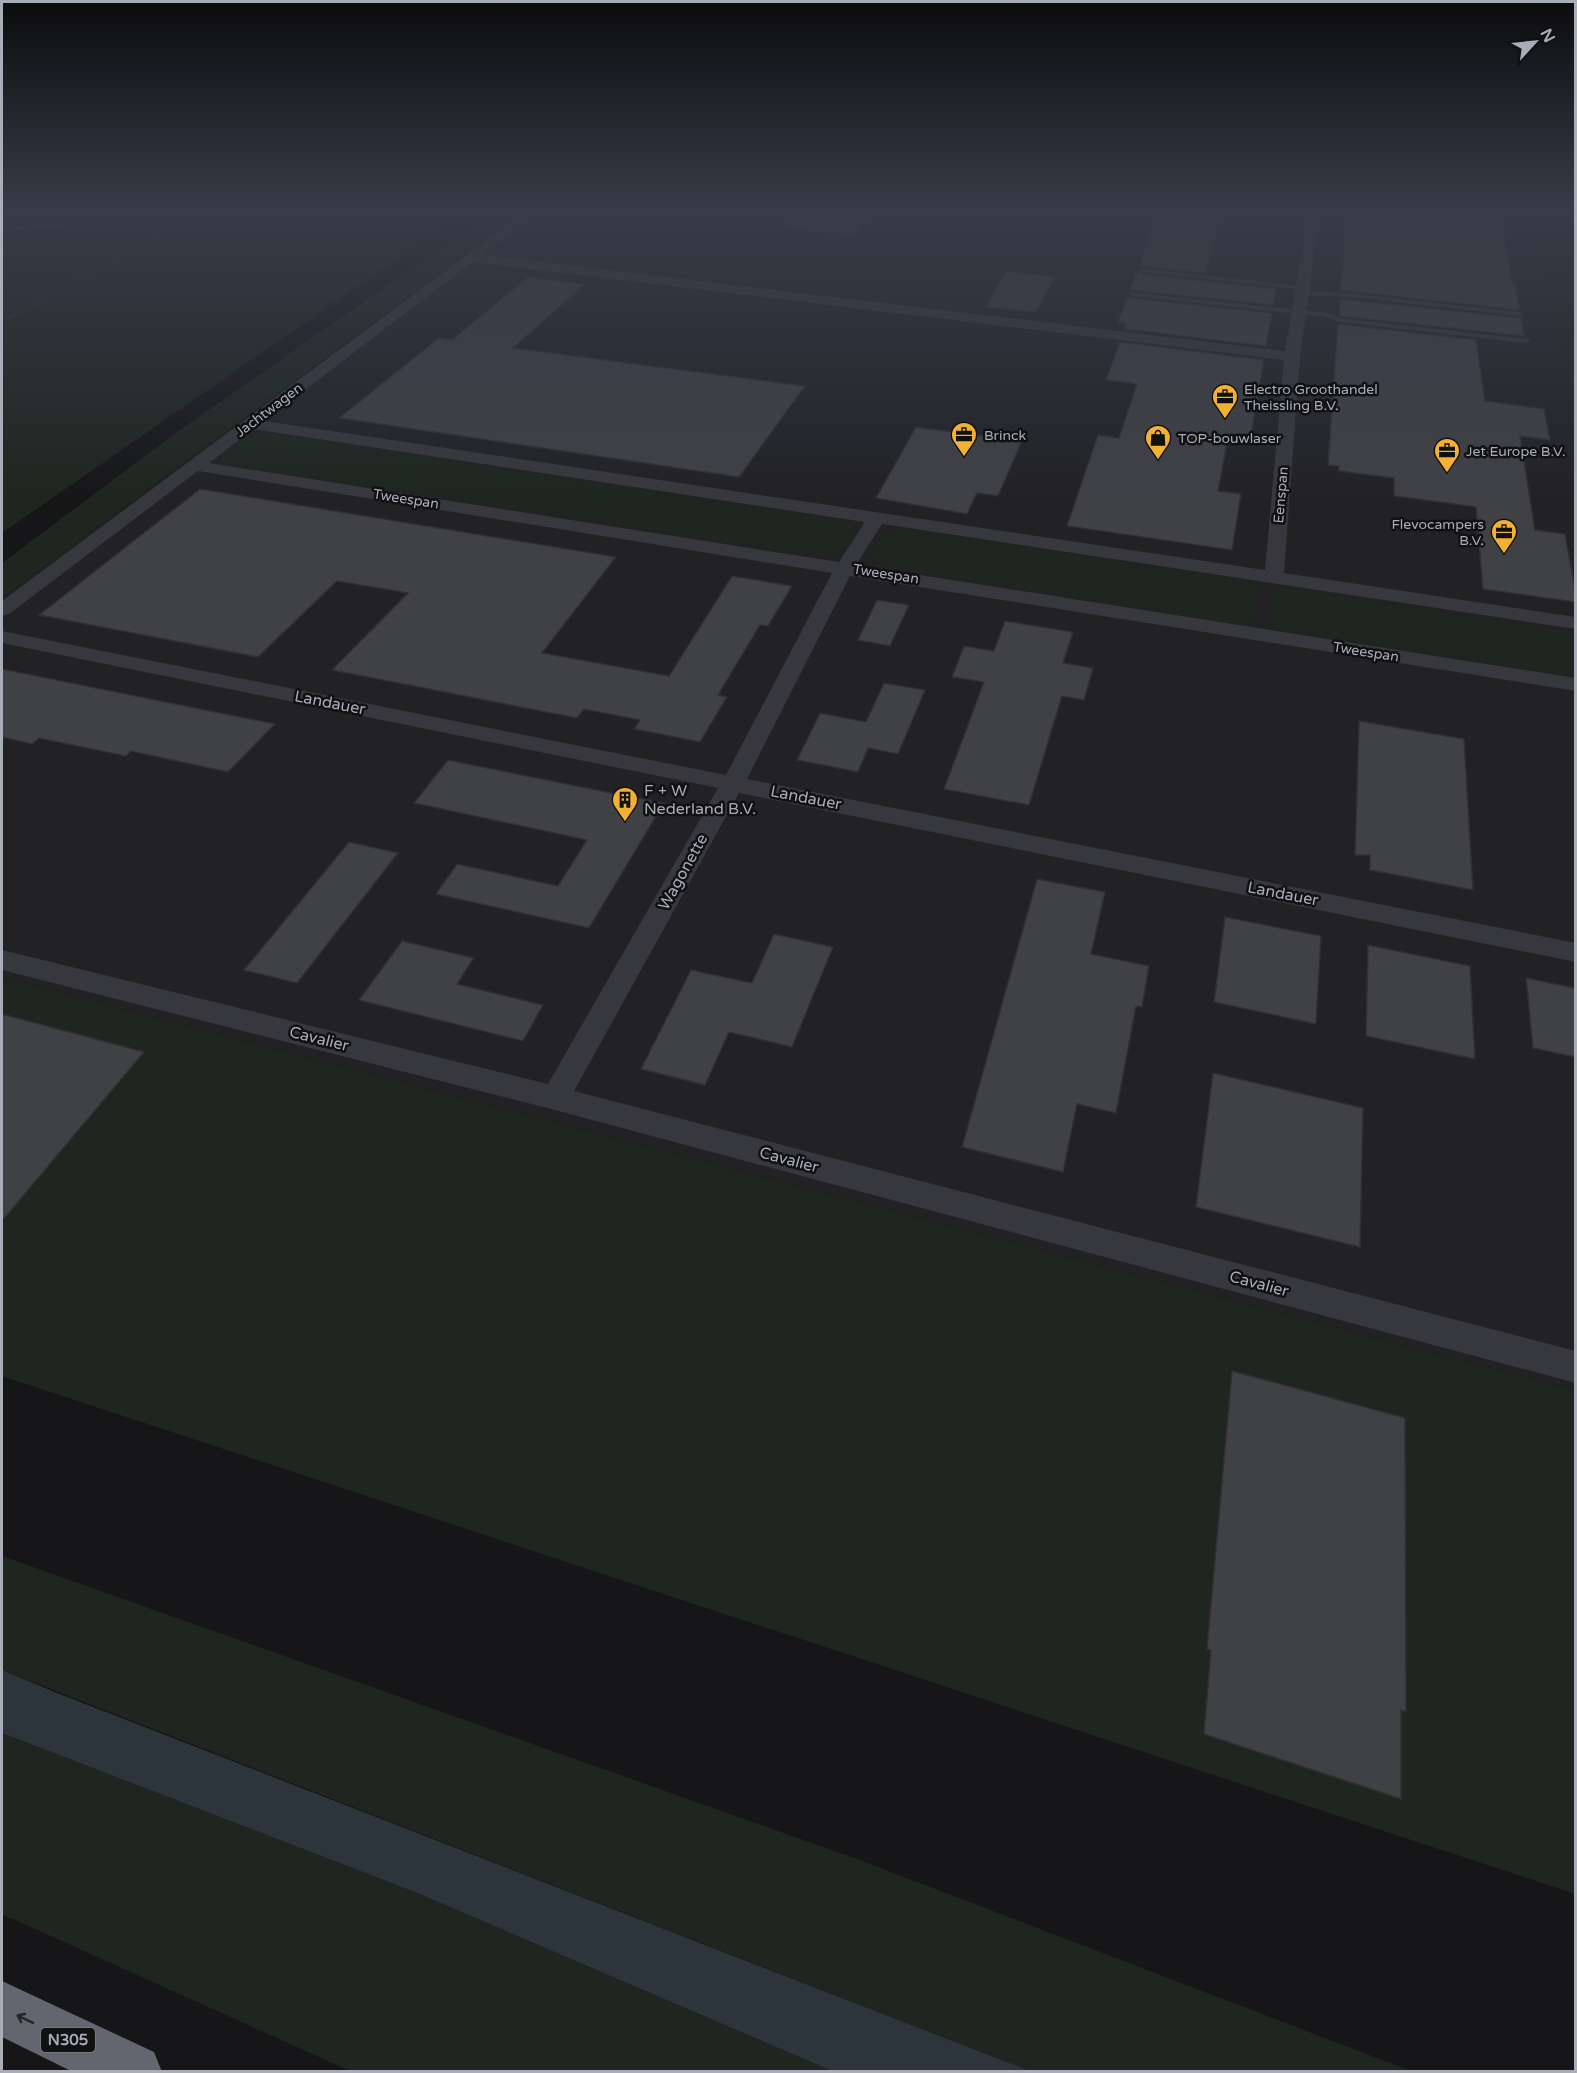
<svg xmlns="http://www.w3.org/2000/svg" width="1577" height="2073" viewBox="0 0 1577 2073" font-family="'Varela Round',sans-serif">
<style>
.built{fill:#222225}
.green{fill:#1e261f}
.water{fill:#2c353c}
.building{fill:#404145;stroke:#303034;stroke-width:1.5}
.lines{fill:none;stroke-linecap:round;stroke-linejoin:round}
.path{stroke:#3d3f44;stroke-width:1.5;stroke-dasharray:1.5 2;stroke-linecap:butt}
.lane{fill:#37383d;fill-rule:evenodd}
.street{fill:#37383d;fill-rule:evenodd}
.highway{fill:#63666e;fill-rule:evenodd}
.oneway{stroke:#26262a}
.labels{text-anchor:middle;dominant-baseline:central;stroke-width:5;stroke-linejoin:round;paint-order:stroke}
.far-poi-label{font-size:14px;fill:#a8adb8;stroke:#111113;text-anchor:start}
.far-street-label{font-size:14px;fill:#a8adb8;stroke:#111113}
.shield{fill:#111113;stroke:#7b7e86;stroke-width:1.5}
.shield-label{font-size:15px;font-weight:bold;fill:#a8adb8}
.street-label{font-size:16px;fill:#a8adb8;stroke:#111113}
.poi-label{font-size:16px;fill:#a8adb8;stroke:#111113;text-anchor:start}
</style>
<rect width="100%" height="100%" fill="#161618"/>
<path class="built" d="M529 209H1563L1576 250 1575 1390 2 977V598Z"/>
<path class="green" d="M2 209H469L2 533Z
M497 209H527L2 598V563L174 434Z
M1531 209H1575V412Z
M271 433 837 520 851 524 854 529 841 550 829 555 799 553 235 466 222 461 219 455 245 436Z
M898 530H919L1257 583 1252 627 884 566 872 557 885 532Z
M1274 586 1575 633V677L1268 628Z
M2 977 1575 1390V1894L2 1376Z
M2 1556 857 1859 1411 2071H1030L2 1670Z
M2 1733 415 1892 832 2071H350L2 1914Z"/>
<path class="water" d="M2 1670 57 1693 1030 2071H832L415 1892 2 1733Z"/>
<path class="building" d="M785 209H876L855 235 784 228Z
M1347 209H1434L1501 216 1512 283 1515 284 1520 310 1341 290Z
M1191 210 1221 214 1206 273 1139 266 1158 215 1188 218Z
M1138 270 1142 274 1276 289 1273 305 1130 290Z
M1006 271 1055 277 1036 312 986 307Z
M528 277 585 284 513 348 805 386 739 477 339 418 439 338 452 340Z
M1128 296 1131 298 1272 313 1266 346 1124 329 1126 323 1118 322Z
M1340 299 1521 318 1524 336 1341 316 1339 315Z
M1338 324 1476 340 1485 401 1544 409 1550 440 1520 436 1535 530 1565 534 1575 590V602L1483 589 1476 507 1394 496V478L1339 471V466L1328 465Z
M1120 342 1264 360 1250 441 1228 438 1218 491 1241 494 1232 550 1067 526 1098 435 1119 438 1137 384 1106 380Z
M916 427 1022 441 998 496 977 493 967 514 876 498Z
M200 489 616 557 542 653 669 676 732 576 792 586 768 626 760 625 718 695 727 697 700 742 634 729 640 720 584 709 577 718 332 670 408 593 337 581 258 657 39 615Z
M877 600 909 605 890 646 858 640Z
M1005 621 1073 632 1063 663 1093 668 1084 700 1062 696 1029 805 944 789 984 682 952 677 964 646 994 651Z
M2 669 131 695 275 724 228 772 131 751 126 756 39 738 32 744 2 737Z
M884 683 925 690 898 754 868 748 858 772 797 760 820 713 866 722Z
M1359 721 1464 739 1473 890 1370 870V855H1355Z
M448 760 616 794 664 803 589 928 436 894 457 864 558 886 587 840 414 803Z
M349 842 398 853 297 983 244 970Z
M1037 879 1105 892 1091 954 1149 966 1142 1007 1136 1006 1116 1113 1077 1104 1063 1172 962 1147Z
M1225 917 1321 936 1316 1024 1214 1002Z
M774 934 833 947 792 1047 729 1032 705 1085 641 1069 691 970 752 983Z
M402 941 474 958 457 984 543 1005 523 1041 359 1000Z
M1368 945 1470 966 1475 1059 1366 1036Z
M1526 978 1575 988V1057L1533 1048Z
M2 1014 144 1052 2 1221Z
M1213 1073 1363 1108 1360 1247 1196 1207Z
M1232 1371 1405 1418 1406 1712 1401 1710V1799L1204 1734 1211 1650 1207 1649Z"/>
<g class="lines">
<path class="path" d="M2 322 210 209"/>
<path class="lane" d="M66 222 68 225 2 232V228Z
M1139 268 1303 286 1307 288 1303 290 1142 272Z
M1299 291 1348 293 1520 312 1524 314 1520 316 1348 297 1302 295Z
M1128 292 1328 313 1340 318 1527 339 1531 341 1527 343 1338 322 1326 317 1131 296Z"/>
<path class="street" d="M528 209H542L483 255 1285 351 1308 216 1272 213 1266 209H1321L1300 356 1284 573 1576 617V629L882 524 856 565 1576 678V691L850 576 747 779 1576 943V962L739 793 574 1091 1576 1351V1383L555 1110 2 970V950L548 1084 718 788 2 643V631L726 775 832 573 198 471 9 614 2 616V601ZM473 262 1284 360 1265 570 264 421ZM253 429 865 522 839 562 209 463Z"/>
<path class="highway" d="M2 1981 154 2052 162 2072H73L2 2037Z"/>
</g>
<defs><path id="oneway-shaft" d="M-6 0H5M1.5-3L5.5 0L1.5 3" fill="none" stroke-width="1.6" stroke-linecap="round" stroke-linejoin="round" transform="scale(1.5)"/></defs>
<use class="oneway" href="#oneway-shaft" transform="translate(25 2019) rotate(-155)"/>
<linearGradient id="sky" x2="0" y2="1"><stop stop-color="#0c0c0d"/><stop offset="0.42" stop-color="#363c48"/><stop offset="1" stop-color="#363c48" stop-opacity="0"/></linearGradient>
<rect width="1577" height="500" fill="url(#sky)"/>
<defs>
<symbol id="office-pin" viewBox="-11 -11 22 30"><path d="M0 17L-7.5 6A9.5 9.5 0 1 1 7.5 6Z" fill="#f2b134" stroke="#111113"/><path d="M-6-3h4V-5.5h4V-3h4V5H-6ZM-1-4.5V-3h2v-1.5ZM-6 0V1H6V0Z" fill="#111"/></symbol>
<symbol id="shop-pin" viewBox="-11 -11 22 30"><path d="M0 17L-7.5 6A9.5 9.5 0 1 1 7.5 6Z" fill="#f2b134" stroke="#111113"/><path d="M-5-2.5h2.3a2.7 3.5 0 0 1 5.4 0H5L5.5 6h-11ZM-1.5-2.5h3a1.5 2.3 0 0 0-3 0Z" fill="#111"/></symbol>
<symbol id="building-pin" viewBox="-11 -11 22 30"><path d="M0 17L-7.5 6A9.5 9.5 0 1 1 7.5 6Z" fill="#f2b134" stroke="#111113"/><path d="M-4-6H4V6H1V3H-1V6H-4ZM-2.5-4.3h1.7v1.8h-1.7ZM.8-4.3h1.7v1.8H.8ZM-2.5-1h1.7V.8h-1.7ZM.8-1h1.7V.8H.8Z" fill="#111"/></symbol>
</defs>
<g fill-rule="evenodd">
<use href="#office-pin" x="1210" y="382" width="30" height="40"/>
<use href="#office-pin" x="949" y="420" width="30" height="40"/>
<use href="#shop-pin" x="1143" y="423" width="30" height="40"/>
<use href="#office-pin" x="1432" y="436" width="30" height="40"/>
<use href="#office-pin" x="1489" y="517" width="30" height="40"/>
<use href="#building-pin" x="610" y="785" width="30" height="40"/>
</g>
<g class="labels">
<g class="far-poi-label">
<text x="1244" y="389">Electro Groothandel<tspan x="1244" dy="16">Theissling B.V.</tspan></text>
<text x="984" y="435">Brinck</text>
<text x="1178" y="438">TOP-bouwlaser</text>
<text x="1466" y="451">Jet Europe B.V.</text>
<text x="1484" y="524" text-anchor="end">Flevocampers<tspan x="1484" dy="16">B.V.</tspan></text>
</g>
<g class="far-street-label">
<text transform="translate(269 410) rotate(-37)">Jachtwagen</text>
<text transform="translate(1281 495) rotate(-85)">Eenspan</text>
<text transform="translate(406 499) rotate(9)">Tweespan</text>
<text transform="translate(886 574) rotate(9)">Tweespan</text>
<text transform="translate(1366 652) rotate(9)">Tweespan</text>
</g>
<rect class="shield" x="41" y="2028" width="54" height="24" rx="4.5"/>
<g class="shield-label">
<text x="68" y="2040">N305</text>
</g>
<g class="street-label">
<text transform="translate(330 703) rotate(11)">Landauer</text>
<text transform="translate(806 798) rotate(11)">Landauer</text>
<text transform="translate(683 872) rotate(-61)">Wagonette</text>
<text transform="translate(1283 894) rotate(11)">Landauer</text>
<text transform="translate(319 1039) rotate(14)">Cavalier</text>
<text transform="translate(789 1160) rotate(15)">Cavalier</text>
<text transform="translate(1259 1284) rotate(15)">Cavalier</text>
</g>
<g class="poi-label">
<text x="644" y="791">F + W<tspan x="644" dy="18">Nederland B.V.</tspan></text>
</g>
</g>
<rect width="1577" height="2073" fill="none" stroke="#a8adb8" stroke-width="6"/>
<g transform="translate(1535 42) rotate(63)" stroke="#111113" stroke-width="4.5" paint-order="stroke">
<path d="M0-4.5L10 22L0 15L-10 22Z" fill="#a8adb8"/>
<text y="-9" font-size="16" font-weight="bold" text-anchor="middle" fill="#a8adb8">N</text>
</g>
</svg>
